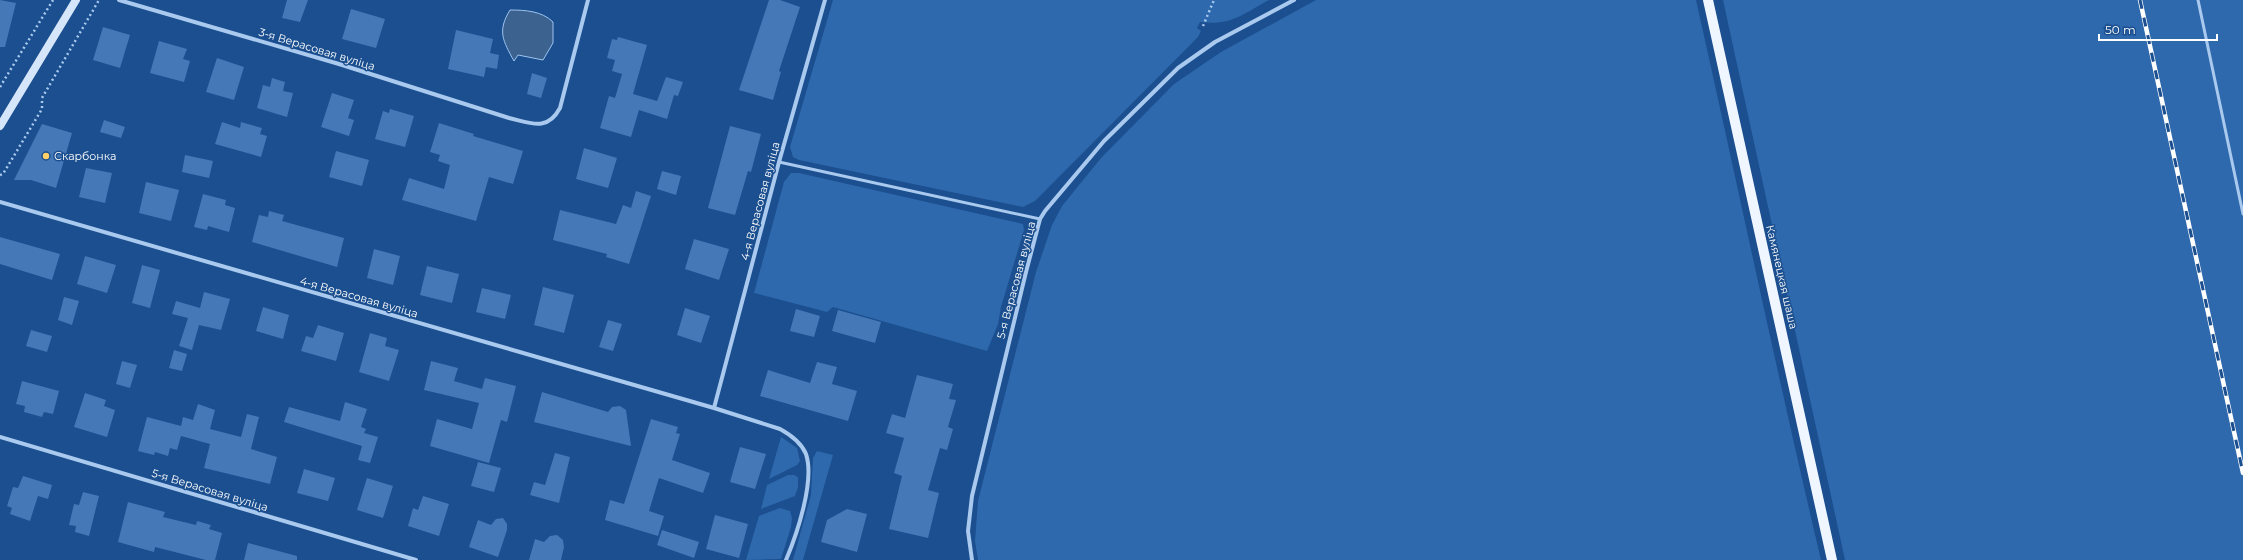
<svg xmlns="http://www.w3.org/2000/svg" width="2243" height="560" viewBox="0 0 2243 560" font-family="Montserrat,sans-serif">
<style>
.green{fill:#2e69ad}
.water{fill:#3c6290;stroke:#9cc4f0}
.building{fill:#4478b7}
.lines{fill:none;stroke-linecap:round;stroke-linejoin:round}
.path{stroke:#a9c9ee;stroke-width:2.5;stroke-dasharray:2 3;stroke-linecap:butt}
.lane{stroke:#a9c9ee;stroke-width:3}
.street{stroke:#a9c9ee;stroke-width:4}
.secondary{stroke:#d6e6fa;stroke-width:8}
.primary{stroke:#f0f6ff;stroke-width:10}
.rail-casing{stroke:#fff;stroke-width:4.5}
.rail{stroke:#1b4f8f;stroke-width:3;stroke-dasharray:9;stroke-linecap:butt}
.poi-dot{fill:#ffd166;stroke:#1b4f8f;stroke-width:1.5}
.labels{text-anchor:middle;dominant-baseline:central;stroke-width:3;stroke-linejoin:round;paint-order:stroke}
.street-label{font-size:11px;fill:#fff;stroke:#1b4f8f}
.poi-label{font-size:11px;fill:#fff;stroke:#1b4f8f;text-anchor:start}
</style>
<rect width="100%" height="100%" fill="#1b4f8f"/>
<path class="green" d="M833 0H1269C1243 14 1231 26 1200 22L1197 28 1201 31 1198 37 1035 201 1023 207 799 160 793 157 790 147Z
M1316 0H1696C1738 187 1777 374 1821 560H978L975 541 978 501 1036 272 1052 225 1062 206 1101 158 1174 84 1221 52Z
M1723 0H2243V560H1845Z
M791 173H799L1023 224 1024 230 1001 307 998 324 987 351 833 307 827 312 754 293 784 182Z
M781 437 797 448 800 461 797 465 769 479Z
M817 451 833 455 803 560H793L811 495 813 458Z
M788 475H794L798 477V487L795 496 761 509 767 485Z
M780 508 790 511 792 518 791 527 781 559 746 560 759 516Z"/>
<path class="water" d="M510 10C525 10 542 11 553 22V43L543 60 518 55 514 61C503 41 497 31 510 10Z"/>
<path class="building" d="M0 0 16 3 5 47H0Z
M287 0H308L300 22 282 18Z
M769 0H780L800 7 779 71 781 72 773 100 739 90Z
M351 9 385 19 376 48 342 39Z
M103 27 130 35 120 68 93 60Z
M456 30 493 39 490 53 499 55 497 69 486 67 484 77 448 69Z
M618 37 647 45 633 94 657 101 666 77 683 82 678 96 674 95 667 119 639 110 631 137 600 128 609 96 615 98 622 74 612 71 615 60 607 58 612 39 617 40Z
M159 41 187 49 183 59 190 61 184 82 150 73Z
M217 58 244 67 234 100 206 92Z
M532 73 547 78 541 98 527 94Z
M272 78 285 82 283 91 293 93 287 117 257 108 263 85 270 87Z
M332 93 354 100 348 118 354 120 349 136 321 127Z
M390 109 414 116 405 147 375 139 383 111 389 113Z
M104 120 125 127 121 138 100 132Z
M222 122 240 128 241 122 262 128 260 134 267 136 261 157 215 144Z
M439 123 474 134 473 136 523 151 513 184 489 177 476 221 402 200 409 178 444 189 450 165 438 161 440 155 430 152Z
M42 124 72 133 56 188 31 180H14Z
M730 126 761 134 751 172 748 171 735 215 708 208Z
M584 148 617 158 608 188 576 179Z
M336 151 369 160 362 186 329 177Z
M185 155 213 161 209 178 182 172Z
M86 168 112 173 105 203 79 197Z
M662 171 681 176 676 195 657 189Z
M146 182 179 190 171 221 139 213Z
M636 191 651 196 629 264 606 257 607 254 553 240 560 210 616 224 623 205 631 208Z
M203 194 226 200 225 205 235 208 229 232 208 226 207 230 194 227Z
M269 211 284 215 282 221 344 238 337 267 252 242 259 215 268 217Z
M0 237 60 254 52 280 0 264Z
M694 239 729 249 719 280 685 269Z
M374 249 400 256 393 285 367 278Z
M85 256 116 265 107 293 77 284Z
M142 265 160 270 150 308 132 303Z
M427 266 459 274 452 303 420 295Z
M543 287 574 295 564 333 534 325Z
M482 288 511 295 505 319 476 312Z
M204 292 230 299 221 330 199 325 192 350 179 346 188 318 172 314 176 301 200 308Z
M64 297 79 301 72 325 58 320Z
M263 307 289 315 283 339 256 331Z
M685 308 710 316 701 343 677 335Z
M796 309 820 316 814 337 790 331Z
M838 310 881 322 875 343 832 331Z
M608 320 622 324 613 351 599 347Z
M318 325 344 333 336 361 301 351 306 336 313 338Z
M31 330 52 336 47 352 26 346Z
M370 333 387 338 385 346 399 350 389 381 359 372Z
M174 350 187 354 182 371 169 368Z
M122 361 137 365 130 388 116 384Z
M431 361 458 368 454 381 482 389 485 378 516 386 507 422 501 420 489 463 430 446 437 419 472 429 479 403 424 390Z
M817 362 837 367 832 384 857 391 848 421 760 396 768 370 810 383Z
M917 375 953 384 949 399 956 400 948 427 953 429 947 450 940 448 928 490 939 493 928 538 889 529 902 476 894 473 904 438 886 433 892 414 905 418Z
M22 381 59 391 53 414 44 412 42 417 24 412 25 406 16 404Z
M542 392 608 412 612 407 620 406 626 410 631 446 534 422Z
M85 393 106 400 104 406 115 410 107 437 74 427Z
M345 402 367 409 361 427 366 429 364 433 378 437 370 463 358 460 362 446 284 422 289 407 340 421Z
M198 404 215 410 210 429 241 437 247 414 259 417 251 449 277 457 270 484 204 468 210 444 181 436 177 450 170 448 168 456 155 452 154 455 138 451 147 417 181 426 183 417 193 420Z
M651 419 678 427 676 433 680 434 672 460 710 473 703 493 659 478 649 511 664 516 658 536 605 520 610 500 624 504Z
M740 447 766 454 755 489 730 482Z
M555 453 570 457 559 503 530 495 534 482 545 485Z
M478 462 501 468 494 492 471 486Z
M304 469 335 478 328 501 297 493Z
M23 476 52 485 48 499 38 496 30 521 10 514 12 508 7 506 13 487 18 488Z
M367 478 393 486 383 518 357 510Z
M83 492 99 496 89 536 75 532 76 526 69 525 74 504 79 505Z
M423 496 449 504 439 536 408 526 413 508 418 510Z
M128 502 165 512 163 517 196 525 197 521 211 525 209 529 222 533 215 560H206L155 547 154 552 118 542Z
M847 509 867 514 857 552 821 542 827 520Z
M715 515 748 524 739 558 706 549Z
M503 518 507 524V530L498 557 469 547 478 520 491 525 496 519Z
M662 530 699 542 694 558 657 545Z
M557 535 563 540 564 547 561 560H529L535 539 544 542 550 536Z
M248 543 297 556V560H244Z"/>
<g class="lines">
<path class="path" d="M1203 26 1214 0
M0 87 53 0
M0 175 3 174 42 109V98L99 0"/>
<path class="lane" d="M2198 0 2243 214
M779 162 1040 219"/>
<path class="street" d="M119 0 339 64 509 118C531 123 547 132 560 108L588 0
M0 202 714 408 780 429C791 435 801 442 806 454 815 481 797 534 786 560
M714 408 779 162 825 0
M0 437 416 560
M972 560 968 531 972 496 1026 272 1040 219 1045 211 1104 141 1178 68 1215 42 1294 0"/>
<path class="secondary" d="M0 126 76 0"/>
<path class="primary" d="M1708 0 1832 560"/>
<defs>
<path id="rail" d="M2140 0 2243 473"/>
</defs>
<use href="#rail" class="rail-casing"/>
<use href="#rail" class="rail"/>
</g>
<circle class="poi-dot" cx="46" cy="156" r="4"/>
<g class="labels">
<g class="street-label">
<text transform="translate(317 49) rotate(17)">3-я Верасовая вуліца</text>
<text transform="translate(760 201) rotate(-75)">4-я Верасовая вуліца</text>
<text transform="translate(1782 277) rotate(77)">Камянецкая шаша</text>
<text transform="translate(1016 280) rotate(-75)">5-я Верасовая вуліца</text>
<text transform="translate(359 297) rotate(16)">4-я Верасовая вуліца</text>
<text transform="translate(210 490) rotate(17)">5-я Верасовая вуліца</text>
</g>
<g class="poi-label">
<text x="54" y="156">Скарбонка</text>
</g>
</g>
<path d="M2099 34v6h118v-6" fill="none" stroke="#ffffff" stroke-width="2"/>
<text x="2105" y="34" font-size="12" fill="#ffffff" stroke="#1b4f8f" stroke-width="3" paint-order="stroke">50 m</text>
</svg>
